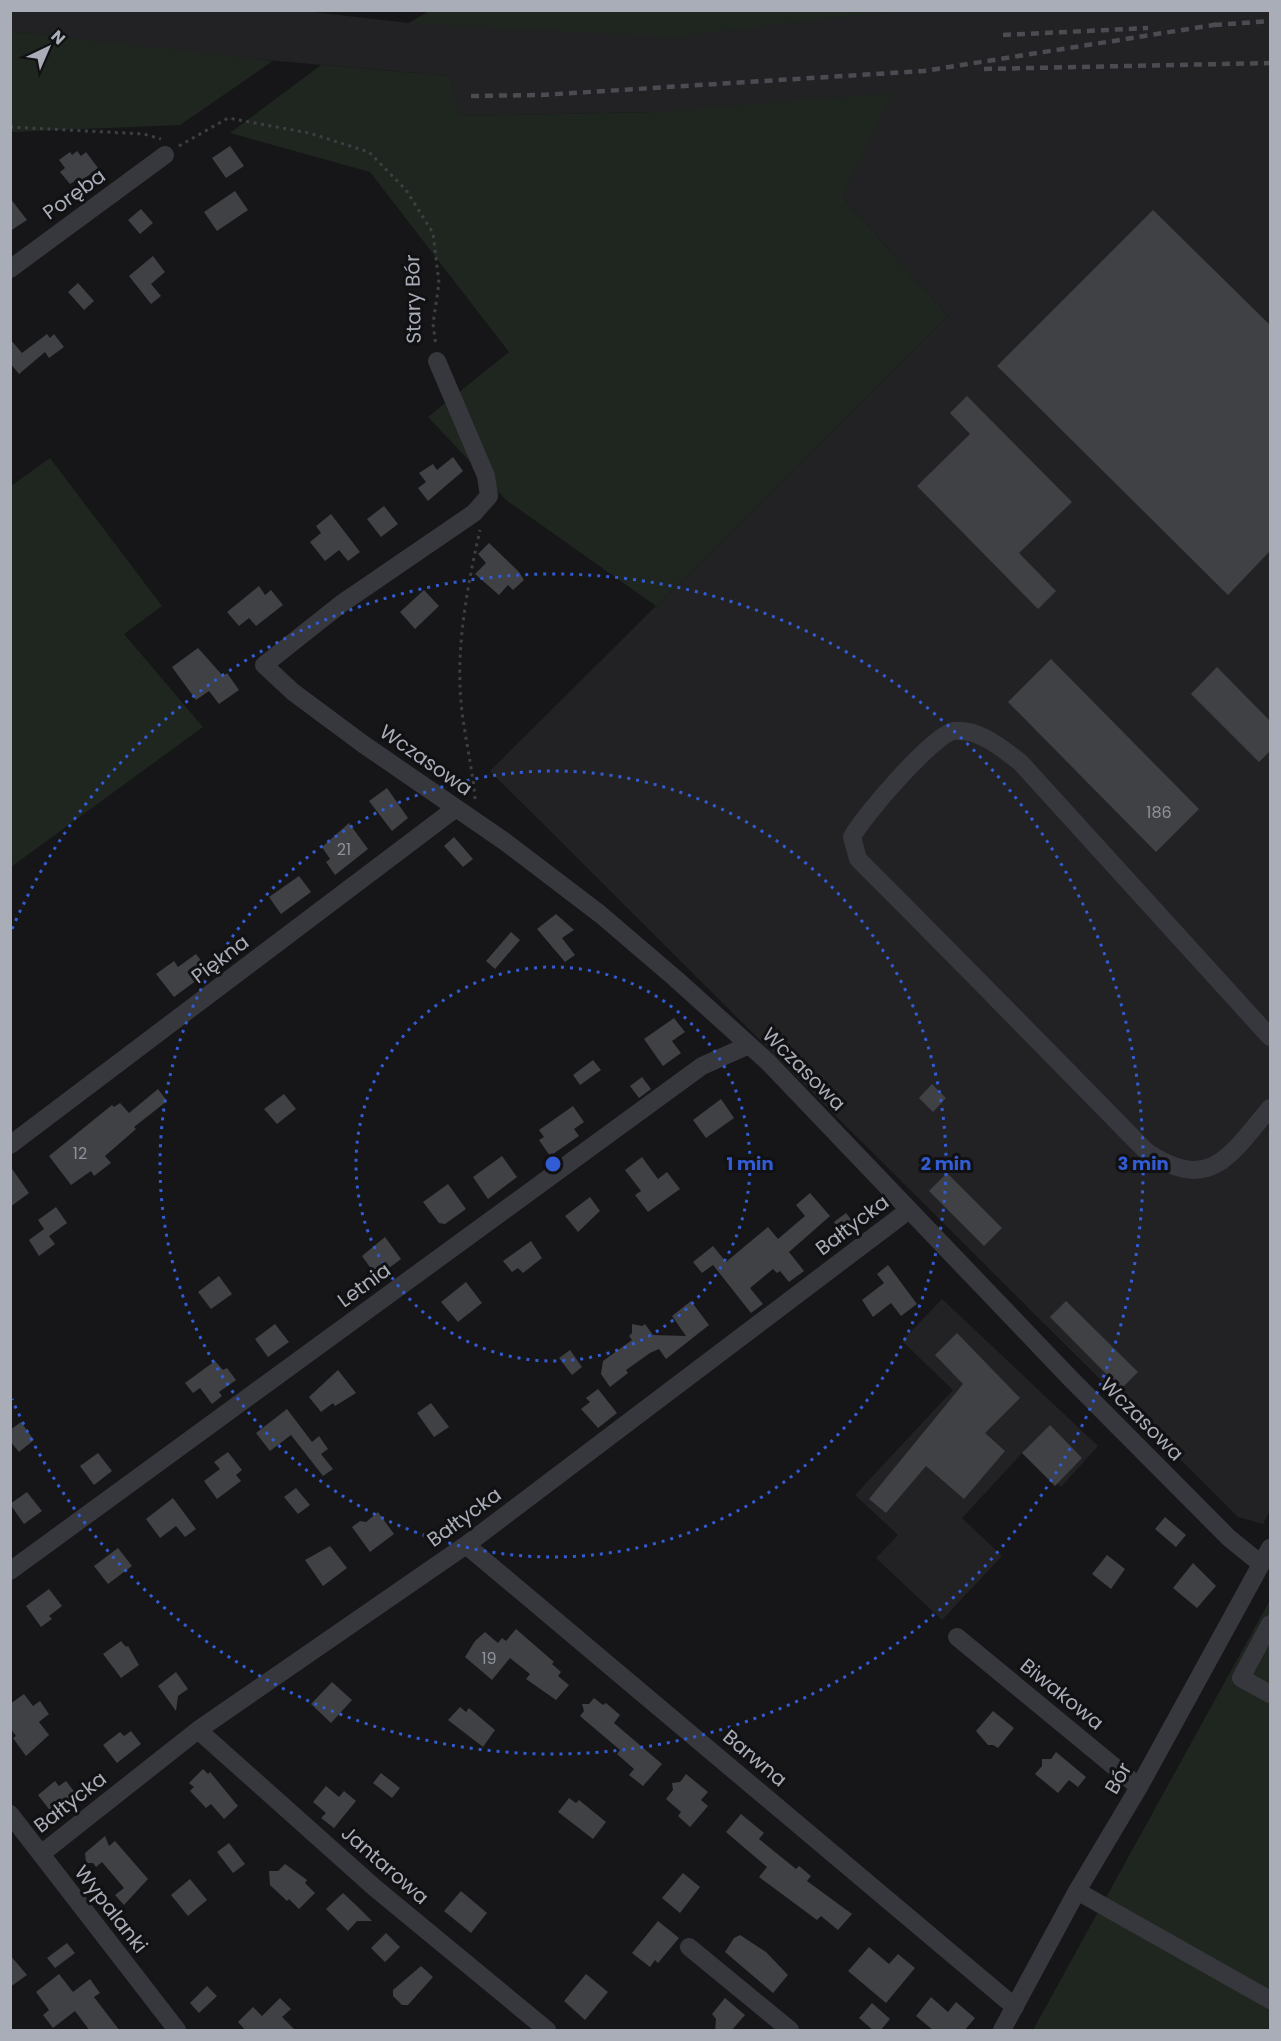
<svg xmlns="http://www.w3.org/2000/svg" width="1281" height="2041" viewBox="0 0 1281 2041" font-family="Poppins,sans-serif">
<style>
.built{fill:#222225}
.green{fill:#1e261f}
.building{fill:#404145}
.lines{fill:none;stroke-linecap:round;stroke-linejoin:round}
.path{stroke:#3d3f44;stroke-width:3;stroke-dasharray:3 4.5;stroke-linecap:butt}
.minor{stroke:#37383d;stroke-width:18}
.rail{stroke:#4a4c52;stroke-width:4.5;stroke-dasharray:8 6;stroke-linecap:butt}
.ring{fill:none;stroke:#325cd3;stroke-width:3;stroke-dasharray:3 6}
.labels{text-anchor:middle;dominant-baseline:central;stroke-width:6;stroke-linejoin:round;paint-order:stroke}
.number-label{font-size:16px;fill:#8e929b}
.street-label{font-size:20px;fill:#a8adb8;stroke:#111113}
.centre{fill:#325cd3;stroke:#111113;stroke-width:3}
.ring-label{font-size:18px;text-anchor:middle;font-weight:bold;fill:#325cd3;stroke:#111113;stroke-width:6;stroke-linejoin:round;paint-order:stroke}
</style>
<rect width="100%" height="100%" fill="#161618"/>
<path class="built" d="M11 10H295L409 23 893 10 1270 11V1510L1263 1524 1238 1517 490 771 948 316 842 197 655 112 458 116 450 76 220 56 11 31Z
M942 1299 1098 1446 1061 1487 1023 1452 962 1518 1002 1556 942 1620 876 1558 898 1535 855 1495 953 1390 902 1341Z"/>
<path class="green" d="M431 10H893V11L672 37 409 23Z
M10 31 273 61 180 125 11 132Z
M321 65 450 76 459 116 655 112 892 93 842 197 948 316 656 606 506 500 428 417 509 352 370 172 230 133Z
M50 458 162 606 124 634 203 727 11 867V486Z
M1270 1600V2030H1033Z"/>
<path class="building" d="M230 146 244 166 226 178 212 158Z
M77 151 81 156 86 152 98 168 80 182 78 179 70 184 60 172 65 168 59 160 70 152 72 155Z
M235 191 248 210 217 231 204 212Z
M10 198 27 220 10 231Z
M141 209 153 223 140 234 128 220Z
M1153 210 1270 325V551L1228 595 997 366Z
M153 256 165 272 151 284 161 296 151 304 129 276Z
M78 283 94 301 84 310 68 292Z
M47 334 50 338 54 334 64 347 49 358 45 352 19 374 10 363V339L22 353Z
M967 396 1072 502 1019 553 1056 591 1038 609 917 486 970 434 950 413Z
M453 457 463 471 428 501 418 488 426 482 419 473 433 464 437 470Z
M384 506 398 524 381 537 367 519Z
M331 514 360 552 348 561 339 550 325 561 310 542 321 533 316 526Z
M489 543 519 572 524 580 513 590 508 585 499 595 475 574 486 563 478 554Z
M259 586 265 595 271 590 283 605 256 626 249 618 239 626 227 612Z
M424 590 439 606 415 629 400 612Z
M198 648 223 676 227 673 239 690 219 704 209 691 196 700 172 667Z
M1051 659 1199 809 1156 852 1008 702Z
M1217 667 1270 721V751L1259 762 1191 694Z
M387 788 408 818 392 831 369 801Z
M349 823 368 849 335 875 326 862 330 859 322 847Z
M454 837 473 859 463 867 444 846Z
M299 876 311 892 281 914 269 897Z
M556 914 574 930 562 938 575 955 565 962 537 929Z
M511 932 520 940 495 969 486 961Z
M196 954 206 967 195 976 197 980 174 997 156 974 174 961 178 967Z
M674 1018 685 1032 672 1041 681 1053 663 1066 644 1039Z
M593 1060 601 1070 580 1085 573 1075Z
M642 1077 651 1089 639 1098 630 1086Z
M932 1084 946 1098 933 1112 919 1098Z
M158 1089 167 1101 134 1127 136 1129 105 1156 111 1163 94 1176 91 1171 71 1185 49 1156 112 1105 114 1107 120 1103 129 1113Z
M284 1094 296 1109 277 1124 264 1109Z
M721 1099 734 1118 706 1138 693 1120Z
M573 1106 584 1122 574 1129 579 1136 550 1156 539 1140 544 1137 539 1130Z
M502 1156 517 1177 488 1199 473 1177Z
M642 1157 658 1179 667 1172 680 1189 648 1212 635 1195 641 1191 625 1170Z
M10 1166 29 1193 10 1207Z
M947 1173 1002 1228 984 1246 929 1191Z
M448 1184 466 1209 445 1224 439 1223 423 1202Z
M810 1193 830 1216 789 1252 804 1271 789 1282 780 1271 777 1273 773 1269 750 1288 763 1304 751 1313 713 1265 702 1273 693 1262 713 1246 726 1262 768 1227 778 1239 805 1216 796 1205Z
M590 1197 600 1211 578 1232 565 1216Z
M56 1207 67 1223 49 1236 55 1244 39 1256 29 1240 44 1229 38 1220Z
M846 1213 858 1228 846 1238 834 1222Z
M385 1237 401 1259 377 1277 362 1256Z
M531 1241 542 1258 523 1273 518 1268 512 1272 503 1261Z
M888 1265 917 1304 901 1316 891 1303 873 1317 862 1300 884 1283 877 1274Z
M219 1276 232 1294 211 1309 198 1292Z
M466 1282 482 1303 458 1322 441 1302Z
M691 1301 709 1325 666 1359 659 1349 650 1353 626 1370 628 1373 610 1387 601 1374 603 1361 632 1340 629 1336 632 1333V1324L642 1326 645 1324 653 1335 686 1336 672 1316Z
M1066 1301 1138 1372 1121 1389 1050 1317Z
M275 1324 289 1342 268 1357 255 1339Z
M957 1333 1020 1398 985 1433 1005 1451 964 1499 926 1466 886 1513 869 1499 963 1384 935 1355Z
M570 1350 582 1367 572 1375 559 1358Z
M215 1361 223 1370 227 1368 236 1380 219 1392 222 1396 212 1404 200 1388 193 1393 185 1383Z
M338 1370 356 1393 335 1406 333 1403 321 1412 309 1397Z
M598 1389 617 1413 598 1428 581 1409 590 1402 586 1398Z
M431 1403 449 1427 434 1437 417 1413Z
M287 1409 312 1442 319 1436 328 1449 321 1454 333 1469 323 1476 291 1435 270 1451 256 1433Z
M21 1422 34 1440 19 1452 10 1441V1430Z
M1050 1425 1082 1458 1055 1486 1022 1453Z
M228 1452 242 1470 236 1475 241 1481 217 1499 204 1481 220 1469 214 1462Z
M98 1453 112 1471 94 1485 80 1466Z
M296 1488 310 1505 298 1514 284 1497Z
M27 1492 42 1511 24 1524 10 1504Z
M173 1498 196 1529 185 1537 176 1526 160 1538 146 1519Z
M378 1512 394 1534 370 1552 352 1527 360 1521 366 1522Z
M1165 1517 1186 1535 1176 1547 1155 1529Z
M330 1546 347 1568 323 1586 305 1560Z
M118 1548 132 1566 108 1584 94 1566Z
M1107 1555 1125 1569 1111 1589 1092 1574Z
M1193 1563 1216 1586 1197 1608 1173 1588Z
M49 1589 62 1606 49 1616 52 1619 41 1627 26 1606Z
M516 1629 554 1662 552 1664 561 1672 558 1676 569 1685 556 1700 526 1679 530 1674 510 1658 492 1680 465 1657 475 1641 485 1632 498 1643 502 1638 506 1641Z
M121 1641 126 1647 128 1646 139 1665 121 1678 103 1654Z
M176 1672 188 1689 178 1696 176 1711 158 1686Z
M332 1682 352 1700 331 1723 311 1704Z
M24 1694 33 1706 40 1701 49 1714 39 1722 49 1735 26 1756 13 1738 16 1736 10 1728V1704Z
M594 1698 603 1705 606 1703 620 1715 614 1723 662 1764 643 1786 629 1775 634 1769 617 1754 620 1750 580 1716 584 1711 582 1704H589Z
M460 1707 466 1712 469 1708 495 1730 483 1747 448 1720Z
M993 1711 1014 1728 998 1748 993 1745H988L976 1731Z
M131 1731 141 1744 117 1763 103 1745 120 1732 124 1736Z
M1056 1752 1086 1777 1078 1787 1069 1780 1058 1793 1035 1774 1042 1766V1759H1051Z
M203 1769 208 1774 210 1772 238 1806 224 1819 211 1804 206 1808 190 1791 194 1787 189 1783Z
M381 1773 400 1788 392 1798 373 1783Z
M686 1774 708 1792 701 1800 708 1806 690 1827 678 1816 681 1812 666 1799 673 1790 672 1783 680 1782Z
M55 1781 59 1786 66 1781 76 1794 52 1813 38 1795Z
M326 1786 339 1797 344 1791 356 1801 334 1828 321 1818 326 1813 313 1802Z
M569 1798 576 1803 579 1800 606 1822 593 1839 558 1812Z
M741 1814 764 1833 759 1839 796 1869 799 1866 811 1876 807 1881 852 1914 838 1930 821 1916 817 1920 759 1877 767 1867 726 1832Z
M105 1836 109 1846 115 1841 148 1879 124 1905 115 1895 124 1888 102 1862 96 1867 93 1863H86L85 1853Z
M229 1843 245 1864 233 1873 217 1852Z
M285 1864 307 1880 305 1883 315 1893 299 1909 289 1899 287 1901 270 1885 269 1871H278Z
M683 1873 700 1887 680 1913 662 1898Z
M190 1879 207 1900 188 1916 171 1895Z
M461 1891 487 1913 471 1933 444 1911Z
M343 1893 358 1907 372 1921H357L348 1931 326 1909Z
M658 1921 679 1938 658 1963 655 1960 650 1967 632 1953Z
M386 1933 400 1947 385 1962 371 1948Z
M740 1935 766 1952 788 1975 773 1993 725 1952 734 1938Z
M67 1943 75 1953 55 1968 47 1958Z
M869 1947 889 1964 898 1954 915 1968 886 2003 848 1971Z
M10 1955 27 1975 10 1987Z
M421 1966 433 1977 408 2005H402L393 1996V1990Z
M59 1974 73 1992 90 1979 100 1993 94 1997 120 2031H90L75 2011 53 2028 43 2015 49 2010 36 1992Z
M586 1974 608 1992 585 2020 564 2001Z
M207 1986 217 1996 199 2013 190 2003Z
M931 1997 948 2012 956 2002 975 2018 964 2031H934L916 2016Z
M280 1998 291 2009 282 2017 296 2031H246L238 2022 253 2007 262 2016Z
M725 1998 745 2015 731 2031H715L716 2019 712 2014Z
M872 2003 890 2019 880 2031H874L859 2018Z"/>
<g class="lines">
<path class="path" d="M10 127 144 134 161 139
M179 146 228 118 309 133 369 152 406 190 433 233 439 283 433 324 436 346
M475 799C472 761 461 724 460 685 458 636 469 578 480 530"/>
<path class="minor" d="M10 269 165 155
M437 361 486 476 489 496 474 513 341 604 264 665 293 692 363 744 504 841 600 914 676 979 768 1062 1070 1378 1229 1538 1261 1564
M1270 1037 1020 762C1001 748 980 729 954 731 935 733 862 817 852 837L858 859C955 956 1051 1054 1147 1152 1211 1194 1230 1155 1270 1108
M10 1145 456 808
M466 1545 1015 2007
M10 1571 702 1066 749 1045
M1270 1624 1241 1678 1270 1694
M957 1637 1139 1787
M198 1730 375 1888 547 2030
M10 1814 177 2030
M41 1854 198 1730 466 1545 909 1210
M1077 1891 1270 2000
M689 1947 790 2030
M1002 2030 1077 1891 1139 1787 1270 1548"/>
<path class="rail" d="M1214 25 1270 21
M1003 35 1148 28
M984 69 1270 63
M471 96 541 95 924 71 1220 24"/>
</g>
<g class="ring">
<circle cx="553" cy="1164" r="197"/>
<circle cx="553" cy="1164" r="393"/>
<path d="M12 929A590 590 0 1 1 12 1399"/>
</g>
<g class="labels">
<g class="number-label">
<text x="1159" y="812">186</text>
<text x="344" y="849">21</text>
<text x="80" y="1153">12</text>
<text x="489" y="1658">19</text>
</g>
<g class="street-label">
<text transform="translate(74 194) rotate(-36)">Poręba</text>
<text transform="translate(413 299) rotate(-91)">Stary Bór</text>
<text transform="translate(426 760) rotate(35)">Wczasowa</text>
<text transform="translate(220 959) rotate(-37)">Piękna</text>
<text transform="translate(804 1069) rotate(45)">Wczasowa</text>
<text transform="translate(852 1225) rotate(-37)">Bałtycka</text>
<text transform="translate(364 1285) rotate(-36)">Letnia</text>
<text transform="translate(1142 1419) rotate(45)">Wczasowa</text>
<text transform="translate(464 1517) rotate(-36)">Bałtycka</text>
<text transform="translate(1062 1694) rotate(39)">Biwakowa</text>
<text transform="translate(755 1758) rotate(40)">Barwna</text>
<text transform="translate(1118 1778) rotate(-60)">Bór</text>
<text transform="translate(70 1802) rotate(-38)">Bałtycka</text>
<text transform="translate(385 1865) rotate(41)">Jantarowa</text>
<text transform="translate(111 1909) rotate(52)">Wypalanki</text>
</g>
</g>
<circle cx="553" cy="1164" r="9" class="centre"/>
<g class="ring-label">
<text x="750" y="1170">1 min</text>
<text x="946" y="1170">2 min</text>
<text x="1143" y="1170">3 min</text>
</g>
<rect width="1281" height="2041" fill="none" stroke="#a8adb8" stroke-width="24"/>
<g transform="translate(48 48) rotate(44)" stroke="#111113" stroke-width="4.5" paint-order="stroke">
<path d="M0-4.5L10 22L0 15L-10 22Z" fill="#a8adb8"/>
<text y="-9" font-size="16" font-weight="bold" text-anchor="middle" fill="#a8adb8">N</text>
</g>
</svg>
